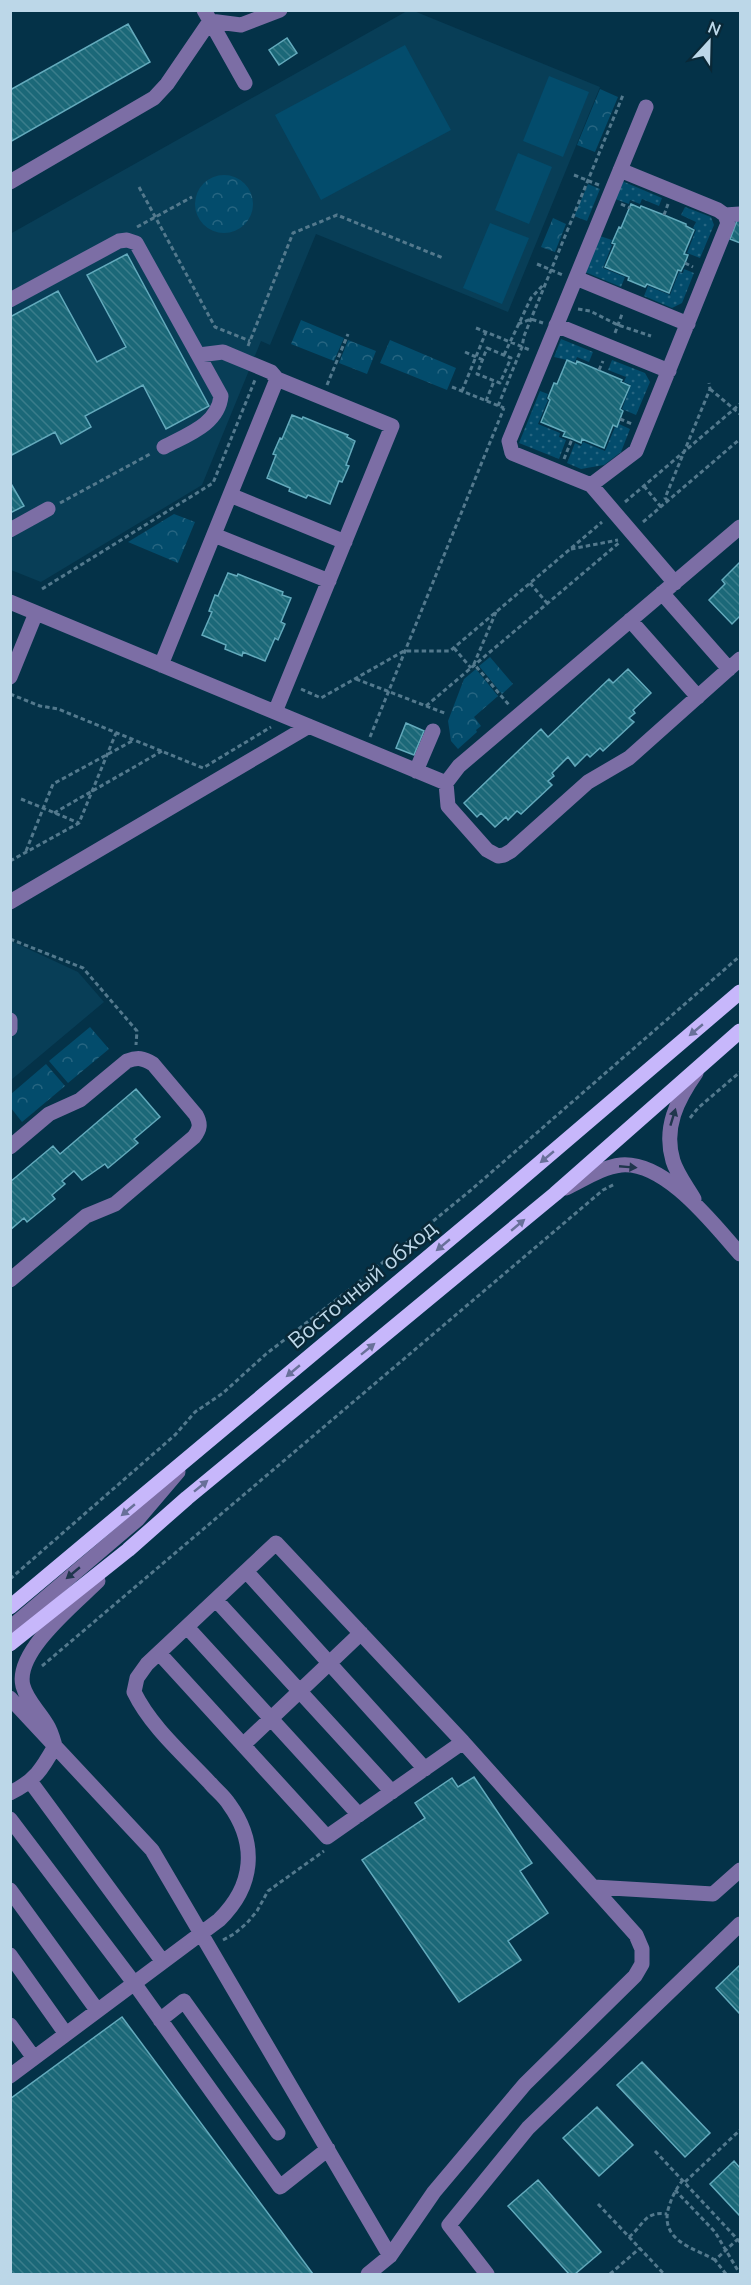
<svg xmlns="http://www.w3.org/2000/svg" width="751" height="2285" viewBox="0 0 751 2285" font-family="Mulish,sans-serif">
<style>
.built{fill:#083e57}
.grass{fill:url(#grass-dots)}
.park{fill:url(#park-crowns)}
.pitch{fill:#034c6c}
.building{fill:url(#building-back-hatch);stroke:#63aabc;stroke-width:1.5}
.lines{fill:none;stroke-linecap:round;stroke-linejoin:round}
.path{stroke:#53798d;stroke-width:3;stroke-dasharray:4.5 3;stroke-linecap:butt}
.minor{stroke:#7c6ea5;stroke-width:15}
.major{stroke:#c7b7fb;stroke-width:15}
.oneway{fill:#687099}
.oneway2{fill:#20364d}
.labels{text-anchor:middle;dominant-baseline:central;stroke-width:5;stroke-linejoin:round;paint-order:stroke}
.street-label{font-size:22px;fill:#bcd7e8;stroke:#092837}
</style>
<defs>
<pattern id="grass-dots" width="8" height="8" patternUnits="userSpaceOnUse" patternTransform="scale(1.5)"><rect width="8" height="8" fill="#034c6c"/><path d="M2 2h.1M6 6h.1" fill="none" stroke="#266581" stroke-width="1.8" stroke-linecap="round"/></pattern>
<pattern id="park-crowns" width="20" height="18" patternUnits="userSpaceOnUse" patternTransform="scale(1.5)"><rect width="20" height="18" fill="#034c6c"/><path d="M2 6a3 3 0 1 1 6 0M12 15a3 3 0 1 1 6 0" fill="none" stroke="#266581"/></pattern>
<pattern id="building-back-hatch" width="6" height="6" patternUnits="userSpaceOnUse" patternTransform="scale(1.5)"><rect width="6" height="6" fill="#1b6878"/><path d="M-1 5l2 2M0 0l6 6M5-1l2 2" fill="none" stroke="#3a7d8b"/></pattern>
</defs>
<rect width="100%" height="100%" fill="#043248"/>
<path class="built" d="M407 11H414L600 87 508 312 316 234 270 345 261 341 202 485 41 582 11 570 10 234Z
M11 941 78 972 104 1002 11 1080Z"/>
<path class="grass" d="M622 181 662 198 659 206 642 199 640 204 630 200 629 204 615 199Z
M588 184 600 189 587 221 574 216Z
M685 207 711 217 714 225 700 258 687 253 696 230 693 228 696 222 681 215Z
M600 236 612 240 610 244 612 245 603 268 625 277 621 287 585 272Z
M684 269 694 273 682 303 672 308 644 296 648 286 670 295 679 272 683 273Z
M561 339 593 352 589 362 577 357 575 362 554 357Z
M612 360 645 373 650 382 636 415 622 409 631 385 624 382 626 377 608 370Z
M540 391 548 394 546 399 548 400 538 424 560 433 559 437 566 440 559 459 519 443Z
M619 424 630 429 621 452 604 465 581 469 567 463 575 443 581 446 583 442 605 451 615 427 617 428Z"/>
<path class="park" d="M600 89 618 97 595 152 577 145Z
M195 204a29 29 0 1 1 58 0a29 29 0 1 1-58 0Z
M553 218 566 224 555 252 541 247Z
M301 320 344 338 334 361 291 344Z
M348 340 376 351 367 374 339 363Z
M390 340 456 368 447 390 380 363Z
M174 514 195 522 178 563 128 542Z
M490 657 513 684 502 694 479 666Z
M476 669 498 696 474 717 481 726 476 730 477 732 458 749 451 741 448 721 464 679Z
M90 1027 109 1049 68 1083 49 1061Z
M46 1064 65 1086 22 1122 11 1108V1094Z"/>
<path class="pitch" d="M405 45 451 130 321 200 275 115Z
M549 76 589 92 563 157 523 141Z
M518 153 552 167 529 224 495 210Z
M490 223 529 238 502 304 463 288Z"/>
<path class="building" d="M128 24 150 62 10 142V90Z
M287 38 297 53 279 65 269 50Z
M631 204 640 208 641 206 664 215 686 224V226L694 230 684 254 688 255 685 263 681 271 678 270 669 293 647 284 645 287 628 280 629 277 605 267 615 244 612 243 619 227 621 228Z
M738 218 740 219V243L730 239Z
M127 254 209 406 166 429 143 385 85 416 91 427 61 444 55 432 10 456V317L58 291 97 362 126 347 87 275Z
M567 360 576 364 577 361 622 380 621 382 630 386 620 409 623 411 617 427 613 425 604 448 582 439 581 443 572 439 563 436 565 432 541 422 550 400 548 398 554 383 557 384Z
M292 415 302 419 303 417 325 426 348 435 347 437 355 441 346 465 349 466 342 482 339 481 330 504 308 495 306 498 289 491 290 488 267 478 276 455 273 454 280 438 282 439Z
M10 482 24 506 10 513Z
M740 562V616L732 624 709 600 725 584 722 580Z
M228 573 237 576 238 574 283 592 282 595 291 598 281 622 285 624 278 640 275 638 265 661 243 652 242 656 225 649 226 645 202 635 212 612 209 611 215 595 218 596Z
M628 669 651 693 633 710 635 713 629 718 634 722 603 751 600 748 590 757 587 754 575 766 568 757 552 773 554 776 548 781 552 785 521 814 517 811 508 820 506 817 495 827 481 813 477 817 464 803 541 729 548 737 609 679 613 683Z
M406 723 424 731 414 755 396 748Z
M136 1089 160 1117 134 1139 138 1143 108 1168 105 1164 82 1180 74 1171 62 1181 65 1184 52 1195 55 1199 27 1222 24 1218 10 1230V1182L53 1146 60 1154Z
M474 1777 532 1863 520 1871 548 1913 508 1941 521 1960 459 2002 362 1860 425 1818 415 1803 452 1778 458 1787Z
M740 1965V2014L716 1988Z
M122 2017 313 2274H10V2099Z
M642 2062 710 2133 685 2157 617 2085Z
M597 2107 633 2145 599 2176 563 2138Z
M734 2161 740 2168V2216L710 2184Z
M538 2180 601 2252 575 2274H569L508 2206Z"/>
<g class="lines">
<path class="path" d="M574 175 599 185
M139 187 215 327 250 341
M621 204 630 208
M664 215 668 204
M137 227 192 197
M685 263 693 267
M537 264 563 275
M578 309 590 311 618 325 651 336
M518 324 531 319 543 323
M476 328 530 350
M615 333 622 314
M248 346 293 233 337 215 443 258
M487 348 511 358 500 383 477 374Z
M465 352 483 360
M504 355 531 298 544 284
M599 370 603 361
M327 385 348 334
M452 387 504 408
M710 389 740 414
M462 391 486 332
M486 401 494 381
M498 406 522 347 524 336 623 95
M620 419 632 424
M564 459 572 439
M644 486 661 507
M668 501 665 498 710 389 709 383
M625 502 740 404
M60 503 152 453
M643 522 740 439
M571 549 618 540
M530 583 547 603
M42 589 213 483 255 380
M496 612 474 664 509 705
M454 648 471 668
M356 679 447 714
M301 689 321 698 404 651H450L602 522
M10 694 40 706 58 709 203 768 271 727
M426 706 620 542
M370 737 504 408
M21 799 79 823
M54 813 162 751
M26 851 53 784 134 740
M10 861 79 823 116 733
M10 939 83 968 137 1031 136 1045
M690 1118 698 1108 740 1072
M10 1579 175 1435 195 1412 223 1393 266 1354 354 1286 471 1190 740 956
M42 1666 603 1190 615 1184
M223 1940 234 1934 247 1923 257 1911 268 1891 324 1851
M655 2151 740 2242
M683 2180C675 2190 671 2199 668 2210 661 2241 694 2248 715 2260
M685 2182 740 2130
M675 2190 715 2232 740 2274
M598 2204 664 2274
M629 2237C644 2225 644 2211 667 2214
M610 2274 640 2248
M726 2274 715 2260 738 2239"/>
<path class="minor" d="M204 10 245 83
M646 107 509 441 512 453 591 485 675 583
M10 182 154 98 167 84 210 21 241 25 280 10
M725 215 740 214
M576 278 688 324
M10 300 119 241 127 240 136 243 221 396C218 425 186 435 164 447
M556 325 669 371
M199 355 223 352 271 372 277 379
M591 485 636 451 728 223 725 215 718 210 620 170
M230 495 345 542
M10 530 48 509
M214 535 329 581
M662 593 729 669
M10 602 446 783 448 806 487 850 498 856 504 855 511 851 588 782 629 758 740 659
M630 620 698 697
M161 665 277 379 392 426 275 712
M10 677 36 613
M416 771 433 731
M446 783 459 766 740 527
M10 902 309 726
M10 1020V1029
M10 1147 49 1114 80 1100 127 1061C138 1057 143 1058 153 1064L196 1115C201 1124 200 1129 194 1137L115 1204 86 1216 10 1280
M566 1188C583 1180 602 1167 621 1165 666 1161 714 1225 740 1254
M694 1199C687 1187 677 1174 673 1161 663 1128 677 1100 696 1073
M246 1571 425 1769
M216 1600 392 1792
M187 1627 359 1815
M10 1628 138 1519 178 1472
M159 1653 327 1837 463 1742
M10 1698 152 1850 390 2256
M243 1745 361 1633
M30 1781 163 1962
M10 1793C35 1781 42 1769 55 1746 53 1739 51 1731 47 1725 39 1711 27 1701 23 1686 14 1652 76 1603 98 1581
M10 1819 134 1983 280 2187 328 2149
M594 1887 713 1894 740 1870
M10 1890 97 2010
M10 1955 66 2034
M160 2020 184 2001 278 2133
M10 2025 34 2058
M10 2076 219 1920C254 1886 258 1844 229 1804 224 1796 216 1790 210 1783 184 1755 151 1727 134 1692L137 1678 147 1664 276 1543 463 1742 636 1935 642 1949V1964L635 1976 525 2084 434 2192 390 2256 368 2274
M487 2274 449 2225 528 2128 740 1924"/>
<path class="major" d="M10 1607 487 1208 740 992
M10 1644 128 1550 187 1498 555 1194 740 1031"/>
</g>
<defs><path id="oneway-solid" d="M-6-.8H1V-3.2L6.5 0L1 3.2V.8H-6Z" transform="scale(1.5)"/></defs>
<g class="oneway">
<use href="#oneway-solid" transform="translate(696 1030) rotate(140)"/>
<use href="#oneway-solid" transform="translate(547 1157) rotate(140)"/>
<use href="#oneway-solid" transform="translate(518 1225) rotate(-40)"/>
<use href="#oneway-solid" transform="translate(443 1245) rotate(140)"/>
<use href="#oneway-solid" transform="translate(368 1349) rotate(-39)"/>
<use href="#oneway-solid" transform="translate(293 1371) rotate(140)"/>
<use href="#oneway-solid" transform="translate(201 1486) rotate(-39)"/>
<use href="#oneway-solid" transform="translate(128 1510) rotate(140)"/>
</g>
<g class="oneway2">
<use href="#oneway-solid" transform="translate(673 1117) rotate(-73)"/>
<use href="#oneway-solid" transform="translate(628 1167) rotate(5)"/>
<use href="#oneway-solid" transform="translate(73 1573) rotate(140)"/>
</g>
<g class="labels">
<g class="street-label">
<text transform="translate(362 1284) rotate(-40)">Восточный обход</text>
</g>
</g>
<rect width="751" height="2285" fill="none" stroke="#bcd7e8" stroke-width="24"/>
<g transform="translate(709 42) rotate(22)" stroke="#092837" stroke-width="4.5" paint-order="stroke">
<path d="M0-4.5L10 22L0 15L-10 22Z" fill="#bcd7e8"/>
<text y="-9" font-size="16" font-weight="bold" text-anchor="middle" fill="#bcd7e8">N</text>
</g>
</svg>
